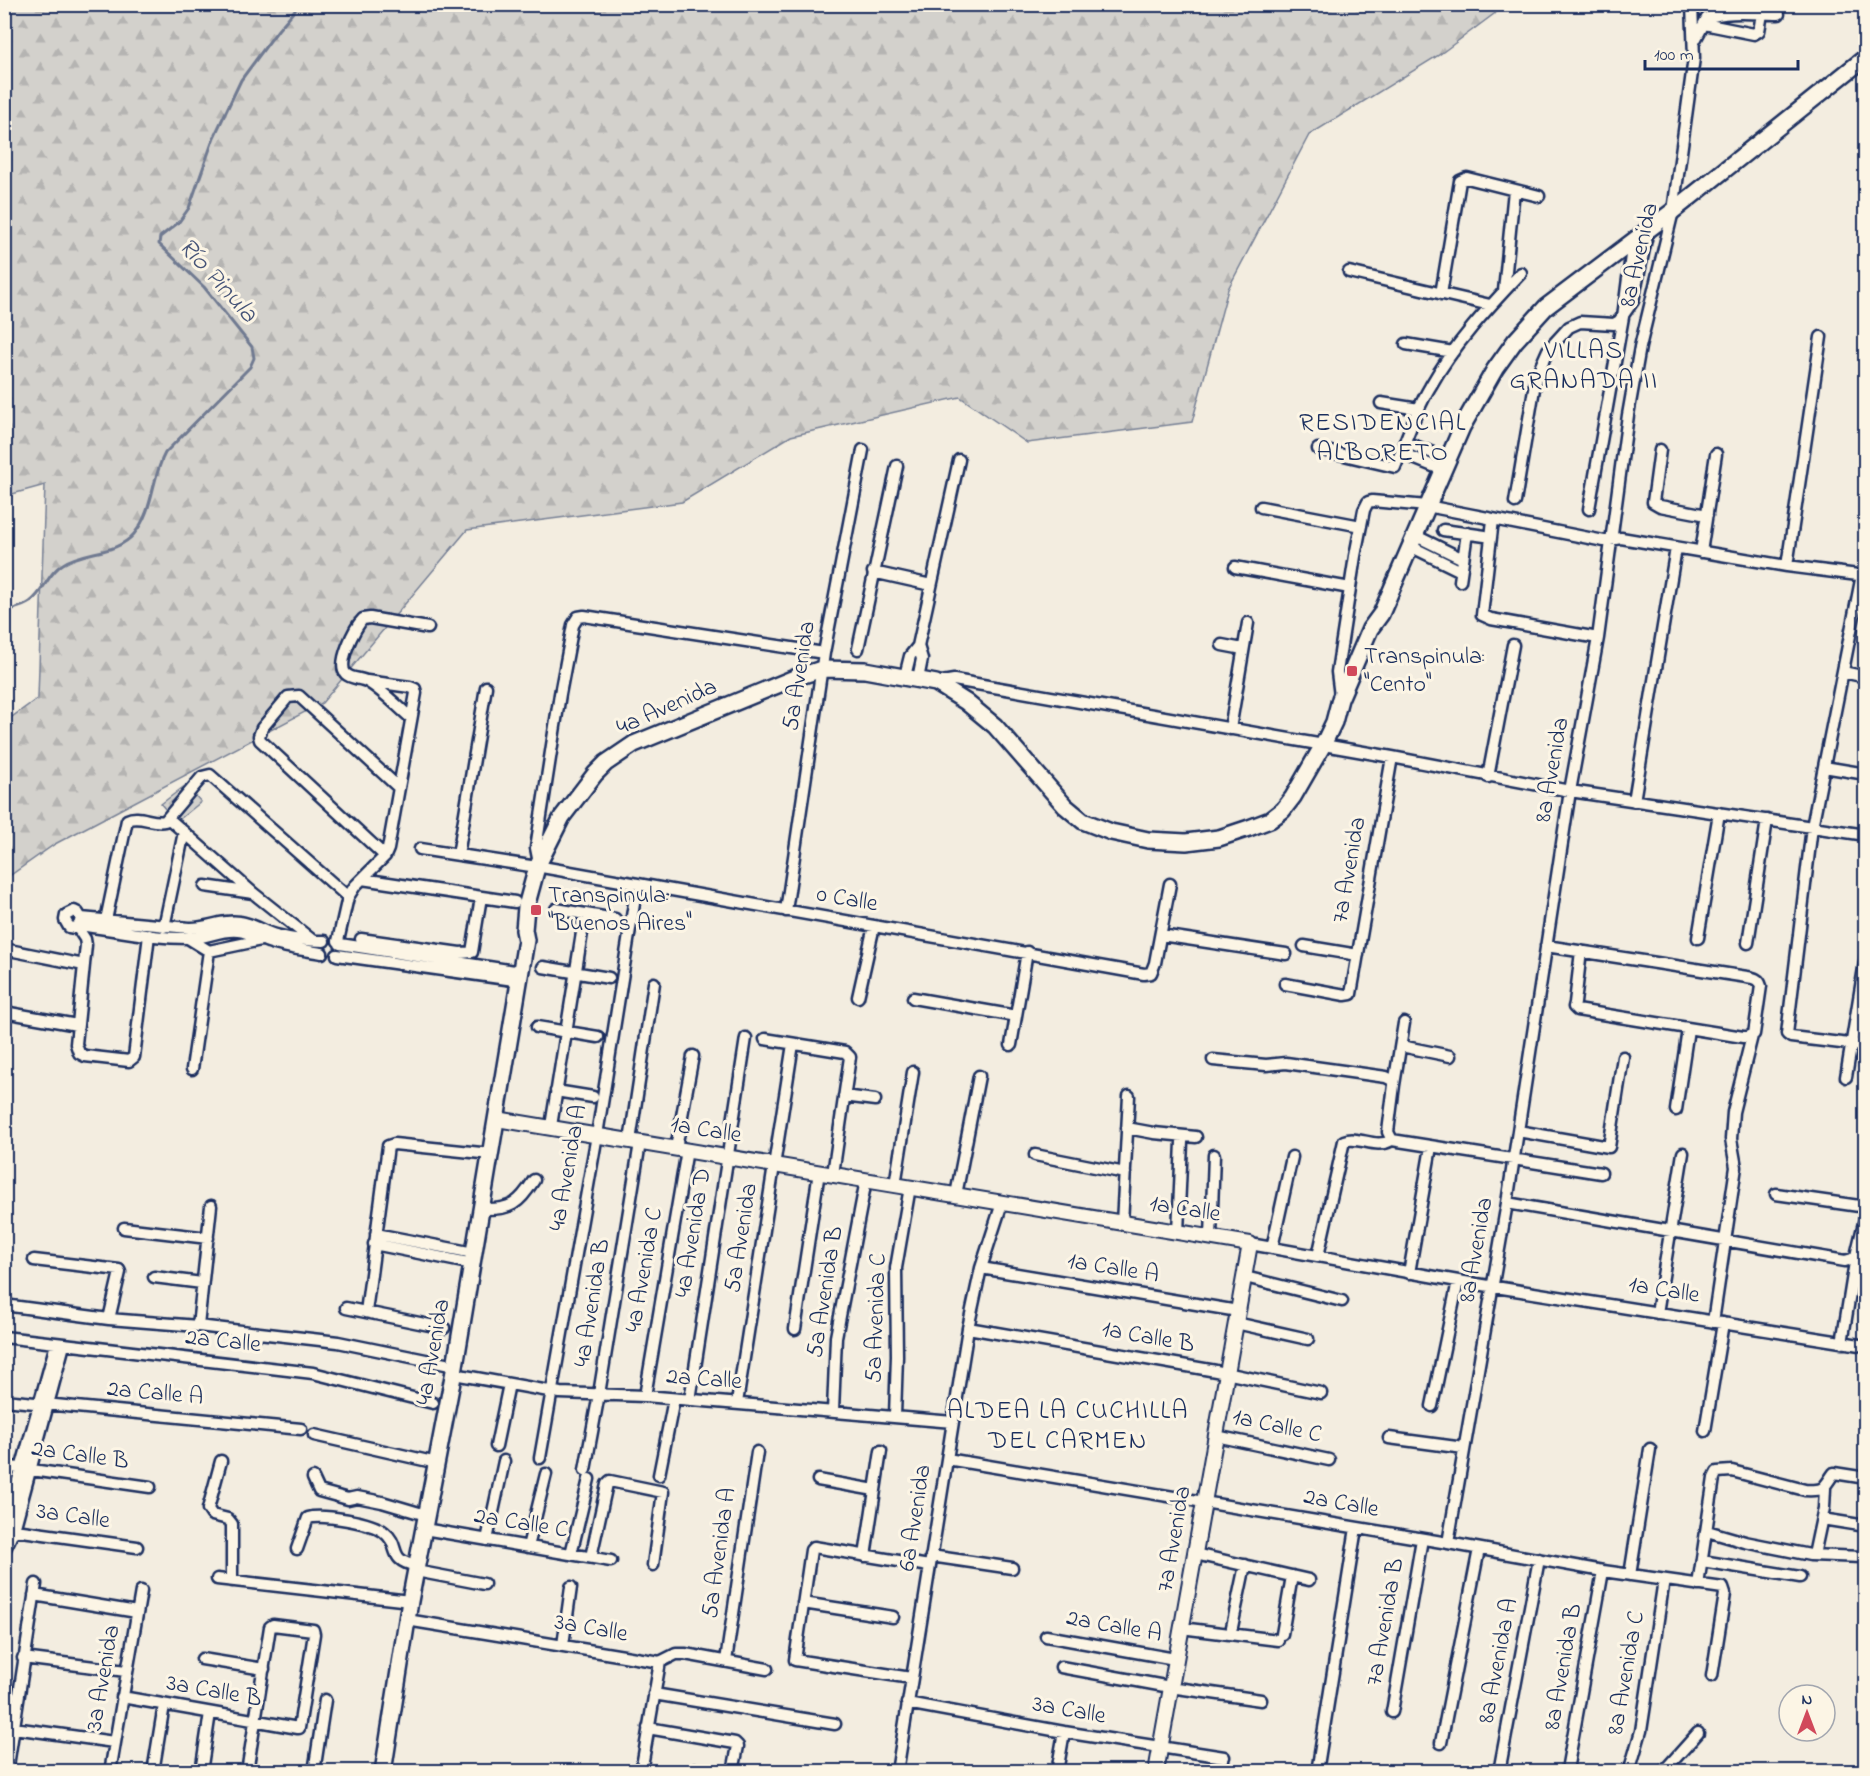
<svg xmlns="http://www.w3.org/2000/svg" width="1870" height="1776" viewBox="0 0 1870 1776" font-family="'Indie Flower',sans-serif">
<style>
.forest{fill:url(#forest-firs);stroke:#778095;stroke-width:1.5}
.park{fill:url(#park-crowns);stroke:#778095;stroke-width:1.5}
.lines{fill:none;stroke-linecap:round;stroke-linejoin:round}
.stream{stroke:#707a91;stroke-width:3}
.minor-casing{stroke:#1b2f5e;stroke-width:15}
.tertiary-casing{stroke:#1b2f5e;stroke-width:18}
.secondary-casing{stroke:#1b2f5e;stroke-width:20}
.minor{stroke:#fcf5e5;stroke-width:10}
.tertiary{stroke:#fcf5e5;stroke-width:14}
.secondary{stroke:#fcf5e5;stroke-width:15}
.poi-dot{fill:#d1495b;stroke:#fcf5e5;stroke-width:2}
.labels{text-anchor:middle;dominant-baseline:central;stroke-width:6;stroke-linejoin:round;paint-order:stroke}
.street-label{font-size:24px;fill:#1b2f5e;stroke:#fcf5e5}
.poi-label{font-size:24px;fill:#1b2f5e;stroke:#fcf5e5;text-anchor:start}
.water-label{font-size:26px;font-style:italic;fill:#465478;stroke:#fcf5e5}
.neighbourhood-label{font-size:26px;letter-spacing:1.5px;fill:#1b2f5e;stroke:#fcf5e5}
</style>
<defs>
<pattern id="forest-firs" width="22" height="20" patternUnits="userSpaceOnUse" patternTransform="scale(1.5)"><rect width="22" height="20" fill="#d3d1cc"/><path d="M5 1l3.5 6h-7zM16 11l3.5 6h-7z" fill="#b5b4b2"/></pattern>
<pattern id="park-crowns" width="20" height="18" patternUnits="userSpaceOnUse" patternTransform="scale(1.5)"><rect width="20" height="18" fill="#d3d1cc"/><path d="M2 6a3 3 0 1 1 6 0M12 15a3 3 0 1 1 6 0" fill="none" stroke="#b5b4b2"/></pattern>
</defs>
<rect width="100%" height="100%" fill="#f3ede0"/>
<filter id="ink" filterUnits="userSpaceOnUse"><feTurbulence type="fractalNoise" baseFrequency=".0167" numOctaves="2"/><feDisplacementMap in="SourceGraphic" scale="12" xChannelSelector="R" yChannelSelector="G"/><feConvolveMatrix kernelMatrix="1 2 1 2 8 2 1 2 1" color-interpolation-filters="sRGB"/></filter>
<g filter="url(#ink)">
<path class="forest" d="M5 5H1506L1439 55 1309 135 1228 289 1192 422 1027 443 960 397 791 436 682 502 467 530 322 703 55 844 5 879V722L38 698 45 485 5 496Z"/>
<path class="park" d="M186 785 201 802 176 822 161 804Z"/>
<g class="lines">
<path class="stream" d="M4 612C12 609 23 607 30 602 44 592 48 573 63 564 85 550 116 555 134 534 154 510 151 479 165 453L250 367 254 358 252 347 204 287 159 244 160 237 179 222 189 208 214 137 241 80 278 30 300 4"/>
<defs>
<path id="minor" d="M1704 24 1754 34 1759 31 1762 14
M1694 42 1707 18C1726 10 1758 14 1779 14
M1349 272 1490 305
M1504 291 1514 190
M1441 294 1460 181 1467 178 1539 196
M1406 344 1453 352
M1381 403 1419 409
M1405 442 1448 459
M1318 449 1395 467C1406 440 1415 412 1430 387 1454 344 1488 308 1521 273
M1660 450 1653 502 1660 506 1707 515
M1401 453 1443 470
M1515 502 1536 377 1548 350 1569 327 1580 322 1614 324 1619 321 1633 301 1648 230
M1261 507 1361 526
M1589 509 1623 317 1633 240
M1493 520 1482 615 1491 619 1598 638
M1443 530 1485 536
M1414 535 1463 559
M1410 546 1461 571
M1701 552 1716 454
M1787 566 1821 337
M1235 567 1350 588
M873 572 931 585
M1862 575 1812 827 1787 1034 1791 1037 1866 1046
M1460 581 1467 533
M1222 645 1243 649
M918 646 922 659 918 679
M858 649 897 466
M1843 672 1866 677
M905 676 910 656 918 646 959 460
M936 683 954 680 1392 757 1570 791 1866 835
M1340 696 1337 672 1355 556 1364 510 1368 502 1372 501 1427 506 1604 541 1621 538 1787 566 1866 576
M411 718C397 706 383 691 368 682 362 678 351 679 346 674 336 664 355 627 363 619L370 618 428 628
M1230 729 1248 623
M1824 767 1866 774
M1488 777 1513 645
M1634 801 1676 548
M168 818 253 893 312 940
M420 849 537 867
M458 855 486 687
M385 856 260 740 259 736 262 728 288 697 299 696 398 787
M539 863 536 848 560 694 573 625 578 617 584 616 824 653
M542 867 1144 974 1151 973 1155 963 1170 884
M362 879 515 902
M205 886 253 893
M556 909 615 919
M786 911 824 653 863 450
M81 918 79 925 75 928 69 927 65 920 66 915 74 911 78 913 81 918 189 928C207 929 222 919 240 922 254 924 264 932 276 935 291 939 308 941 324 941
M106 920 127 820C139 814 152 824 165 821L202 777 210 775 348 897
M79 925C117 930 156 939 193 938 209 937 222 929 238 931 250 932 258 939 268 942 285 948 305 950 322 953
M77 927 85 939 86 945 76 1044 79 1053 85 1056 129 1061 134 1057 149 935
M164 927 184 832
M1161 935 1286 954
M188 938 209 951 261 940
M1698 938 1719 813
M361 939 460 953 472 952 481 897
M338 941 348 897 355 886 385 856 388 849 416 693 415 689 410 687 367 681
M1748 943 1767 820
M340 944 521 972
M1304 946 1358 955
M1546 946 1747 977C1754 978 1759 979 1761 986L1754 1034 1748 1037H1743L1577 1010 1574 1007 1575 1003 1581 951
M4 949 84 965
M337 955 520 981
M543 967 609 978
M1285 984 1345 995 1351 994 1392 757
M858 997 874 926
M913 998 1016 1016
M4 1012 77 1025
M537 1027 598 1037
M765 1039 845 1052 850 1057 833 1174
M1011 1045 1027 952
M1401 1046 1450 1056
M1213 1060 1266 1065 1286 1063 1386 1077 1392 1080 1394 1085 1388 1132 1392 1140 1601 1173
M192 1069 209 951
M1846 1077 1866 956
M1394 1085 1404 1023
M556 1091 593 1097
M844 1096 875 1100
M1676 1110 1688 1029
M551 1126 585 914
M1127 1128 1154 1133 1196 1137
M1518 1131 1609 1147 1623 1057
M630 1141 654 983
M676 1148 693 1056
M1035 1155 1125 1173
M895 1185 913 1072
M1776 1194 1866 1207
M956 1195 979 1076
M1507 1203 1845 1261 1852 1259 1856 1256 1866 1214
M482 1209C511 1210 519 1204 534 1180
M1122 1223 1129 1096
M124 1228 208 1238
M1178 1232 1182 1142
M376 1234 474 1253
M1211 1237 1214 1155
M374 1244 473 1264
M1250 1244 1458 1281 1866 1346
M1272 1248 1292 1157
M1318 1256 1344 1141C1359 1135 1375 1150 1392 1140
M34 1260 119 1270 120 1272 109 1319
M981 1268 1238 1311
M1409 1273 1431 1147
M154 1277 202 1283
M1245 1277 1342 1301
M4 1305 109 1319 198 1326 338 1342 455 1366
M346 1308 444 1328
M366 1312 388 1146 394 1144 491 1154
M1657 1313 1683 1153
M1713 1322 1736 1167 1731 1139 1733 1112 1752 1036
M1236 1323 1308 1339
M198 1326 211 1206
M968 1328 1216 1371 1321 1393
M795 1329 819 1172
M4 1337 313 1373 433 1403
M1842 1343 1856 1256
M454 1374 560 1393 645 1396 953 1422
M645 1396 687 1150
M4 1400 301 1429
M690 1400 746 1038
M737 1403 793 1044
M1432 1406 1458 1281
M833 1411 836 1337 866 1180
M895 1416 897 1356 896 1268 910 1187
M1705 1431 1723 1323
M314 1435 437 1463
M1216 1436 1329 1460
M1389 1438 1464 1448
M496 1446 509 1384
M540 1458 597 1135 637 885
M947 1459 1448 1543 1603 1571 1723 1588 1725 1594 1712 1676
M221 1461 208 1509 212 1515 228 1519 232 1524V1581
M4 1466 150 1487
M585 1470 599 1394 640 1143
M659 1475 674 1399
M313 1478 319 1491 348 1499 357 1497 382 1502 426 1515
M818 1480 875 1490
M1822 1519 1866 1526
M8 1529 137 1547
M424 1529 611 1561
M4 1530 56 1344
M1707 1531 1745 1542 1810 1555 1862 1557
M487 1540 504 1461
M1448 1543 1507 1203 1570 791 1598 638 1628 415 1640 347 1673 211 1694 58 1692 4
M528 1547 546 1474
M297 1549 308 1518C322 1514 372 1522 384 1532 402 1546 386 1560 417 1566
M4 1551 14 1530 64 1345
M571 1554 589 1479
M1195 1554 1309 1580
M1814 1555 1824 1508 1825 1488
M865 1556 881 1451
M931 1556 1012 1568
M591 1557 607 1484 610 1481 663 1492 653 1565
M1702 1561 1800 1577
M416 1571 484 1584
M1630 1575 1650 1449
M217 1579 410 1601
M1698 1585 1714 1478 1717 1472 1732 1471 1805 1490C1826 1491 1823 1488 1834 1473L1866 1478
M34 1595 137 1612
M803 1603 893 1617
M407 1620 660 1662 676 1654H685L767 1669
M1232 1627 1245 1565
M1181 1628 1278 1640
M1282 1634 1292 1576
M1046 1636 1175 1659
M563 1645 571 1587
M23 1658 126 1671
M202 1659 264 1669
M726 1661 757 1452
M1061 1667 1170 1687 1261 1700
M911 1678 795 1660 811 1550 814 1547 929 1566
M654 1694 835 1724
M122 1697C181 1707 239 1718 298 1728H299L314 1634 313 1630 273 1625 270 1627 247 1772
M907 1703 1064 1732 1224 1757
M1392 1712 1422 1539
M14 1728 114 1742
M648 1728 735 1743 738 1746 733 1772
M1441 1743 1479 1549
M1567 1770 1603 1571
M7 1772 36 1584
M110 1772 141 1591
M153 1772 164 1705
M201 1772 210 1713
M314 1772 325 1700
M641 1772 660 1662
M694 1772 695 1769
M897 1772 968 1328 981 1268 1002 1203
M1057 1772 1064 1732
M1317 1772 1356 1528
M1499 1772 1539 1559
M1629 1772 1641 1731 1664 1580
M1663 1772 1698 1733"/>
<path id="tertiary" d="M497 1119 1250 1244 1156 1772"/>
<path id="secondary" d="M383 1772 410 1601 455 1366 526 940 524 930 526 907 537 867 562 817 595 774 606 763 634 744 797 677 822 669 865 670 936 683 966 702 995 726 1065 806 1083 821 1111 832 1148 840 1186 842 1219 838 1249 828 1270 820 1283 810 1293 797 1323 745 1334 722 1340 699 1370 629 1381 614 1462 427 1495 369 1515 341 1546 307 1673 211 1866 57"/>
</defs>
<use href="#minor" class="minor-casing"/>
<use href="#tertiary" class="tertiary-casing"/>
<use href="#secondary" class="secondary-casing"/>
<use href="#minor" class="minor"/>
<use href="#tertiary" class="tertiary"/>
<use href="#secondary" class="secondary"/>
</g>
</g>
<g class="poi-dot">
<rect x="1346" y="665" width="12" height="12" rx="3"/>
<rect x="530" y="904" width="12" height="12" rx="3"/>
</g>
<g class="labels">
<g class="street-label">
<text transform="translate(1640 255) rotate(-77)">8a Avenida</text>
<text transform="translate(800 676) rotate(-81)">5a Avenida</text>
<text transform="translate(667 708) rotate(-24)">4a Avenida</text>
<text transform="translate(1553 770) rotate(-80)">8a Avenida</text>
<text transform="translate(1350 870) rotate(-80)">7a Avenida</text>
<text transform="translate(847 900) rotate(10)">0 Calle</text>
<text transform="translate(706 1131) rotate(9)">1a Calle</text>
<text transform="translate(569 1168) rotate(-80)">4a Avenida A</text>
<text transform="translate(1185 1210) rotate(9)">1a Calle</text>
<text transform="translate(694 1233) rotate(-81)">4a Avenida D</text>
<text transform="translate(742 1238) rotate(-81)">5a Avenida</text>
<text transform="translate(1477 1250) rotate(-80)">8a Avenida</text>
<text transform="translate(1113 1269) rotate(9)">1a Calle A</text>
<text transform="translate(645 1270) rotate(-80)">4a Avenida C</text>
<text transform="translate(1664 1291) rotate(9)">1a Calle</text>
<text transform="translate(826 1292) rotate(-81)">5a Avenida B</text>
<text transform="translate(593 1303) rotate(-81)">4a Avenida B</text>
<text transform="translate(877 1318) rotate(-88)">5a Avenida C</text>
<text transform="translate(1148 1338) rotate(10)">1a Calle B</text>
<text transform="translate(223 1342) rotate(6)">2a Calle</text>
<text transform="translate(434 1352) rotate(-80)">4a Avenida</text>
<text transform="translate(704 1380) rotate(4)">2a Calle</text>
<text transform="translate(155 1394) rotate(5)">2a Calle A</text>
<text transform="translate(1277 1427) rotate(12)">1a Calle C</text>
<text transform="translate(80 1456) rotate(8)">2a Calle B</text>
<text transform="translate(1341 1504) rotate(10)">2a Calle</text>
<text transform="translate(73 1517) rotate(8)">3a Calle</text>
<text transform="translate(916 1518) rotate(-81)">6a Avenida</text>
<text transform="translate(521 1524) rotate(9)">2a Calle C</text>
<text transform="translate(1175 1539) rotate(-80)">7a Avenida</text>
<text transform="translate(720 1553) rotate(-82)">5a Avenida A</text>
<text transform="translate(1386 1622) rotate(-80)">7a Avenida B</text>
<text transform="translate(1114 1627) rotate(10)">2a Calle A</text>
<text transform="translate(591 1629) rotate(10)">3a Calle</text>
<text transform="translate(1499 1661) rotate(-79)">8a Avenida A</text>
<text transform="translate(1564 1667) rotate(-80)">8a Avenida B</text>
<text transform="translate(1627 1673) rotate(-80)">8a Avenida C</text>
<text transform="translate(104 1678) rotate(-80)">3a Avenida</text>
<text transform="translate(214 1692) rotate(10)">3a Calle B</text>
<text transform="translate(1069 1711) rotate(10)">3a Calle</text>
</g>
<g class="poi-label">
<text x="1364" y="657">Transpinula:<tspan x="1364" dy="28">"Cento"</tspan></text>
<text x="548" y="896">Transpinula:<tspan x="548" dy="28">"Buenos Aires"</tspan></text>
</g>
<g class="water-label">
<text transform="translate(217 281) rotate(48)">Río Pinula</text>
</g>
<g class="neighbourhood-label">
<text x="1584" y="352">VILLAS<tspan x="1584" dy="30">GRANADA II</tspan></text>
<text x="1383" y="424">RESIDENCIAL<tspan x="1383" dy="30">ALBORETO</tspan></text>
<text x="1068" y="1412">ALDEA LA CUCHILLA<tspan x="1068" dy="30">DEL CARMEN</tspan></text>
</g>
</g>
<rect width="1870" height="1776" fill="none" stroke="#fcf5e5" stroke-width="24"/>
<rect x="12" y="12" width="1846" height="1752" fill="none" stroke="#1b2f5e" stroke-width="2" filter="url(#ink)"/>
<g transform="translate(1807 1713)"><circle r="28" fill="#fcf5e5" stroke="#a2a6af" stroke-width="1.5"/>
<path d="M0-4.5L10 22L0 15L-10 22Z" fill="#d1495b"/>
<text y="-9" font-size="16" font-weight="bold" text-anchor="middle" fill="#1b2f5e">N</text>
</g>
<path d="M1645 60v9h153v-9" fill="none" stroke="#1b2f5e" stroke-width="3"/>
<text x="1654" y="60" font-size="18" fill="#1b2f5e" stroke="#fcf5e5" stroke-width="4.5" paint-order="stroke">100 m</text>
</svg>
